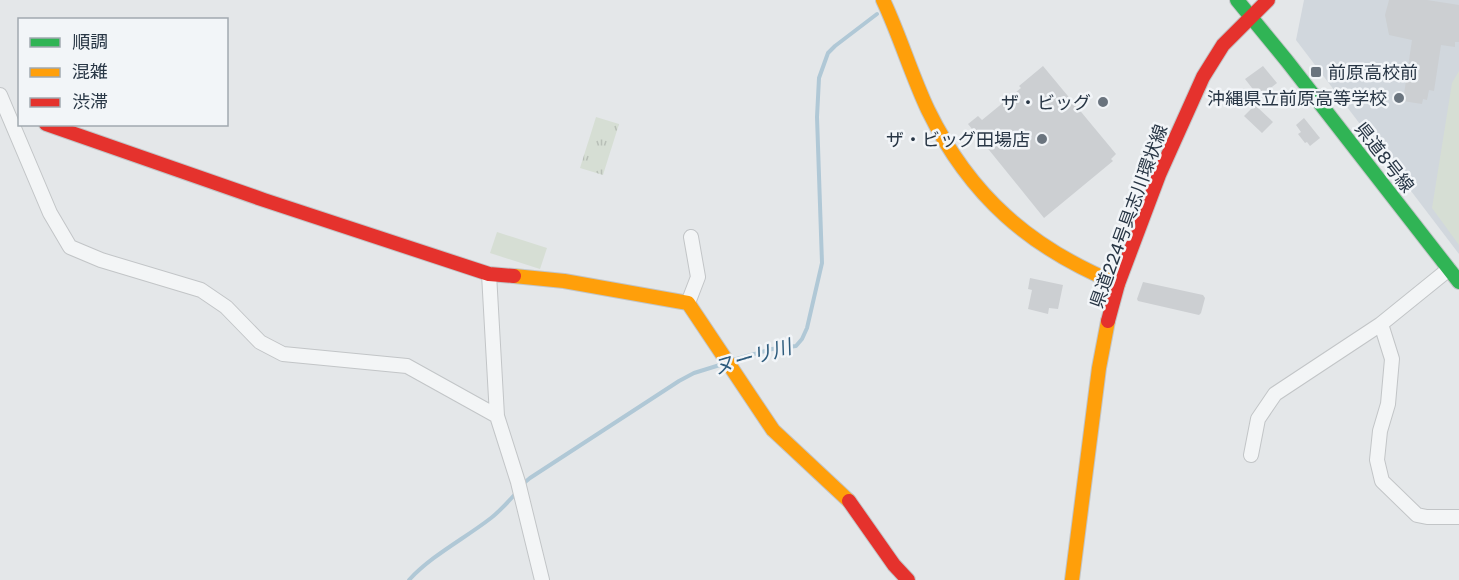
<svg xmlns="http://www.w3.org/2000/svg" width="1459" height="580" viewBox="0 0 1459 580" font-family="'Golos Text','Noto Sans JP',sans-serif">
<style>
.built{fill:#d1d7dd}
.grass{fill:url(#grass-tufts)}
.pitch{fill:#d6ded4}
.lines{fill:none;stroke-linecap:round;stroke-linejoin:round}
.stream{stroke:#b0c8d6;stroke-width:4}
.building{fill:#cccfd2}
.street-casing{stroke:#c2c5c7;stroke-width:16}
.fast-casing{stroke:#c2c5c7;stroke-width:16}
.slow-casing{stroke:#c2c5c7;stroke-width:16}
.jam-casing{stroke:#c2c5c7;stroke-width:16}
.street{stroke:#f3f5f6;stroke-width:14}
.fast{stroke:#30b455;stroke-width:14}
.slow{stroke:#ff9f0a;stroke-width:14}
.jam{stroke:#e5322d;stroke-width:14}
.poi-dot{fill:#6a747e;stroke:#f2f5f8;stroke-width:2}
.labels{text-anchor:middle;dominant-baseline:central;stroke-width:5;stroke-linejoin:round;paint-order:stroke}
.poi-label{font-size:18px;fill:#283645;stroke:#f2f5f8;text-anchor:end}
.street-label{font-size:18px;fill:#283645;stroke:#f2f5f8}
.water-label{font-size:20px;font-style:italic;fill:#2e5c7d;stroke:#f2f5f8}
</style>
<defs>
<pattern id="grass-tufts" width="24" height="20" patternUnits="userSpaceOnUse" patternTransform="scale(1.5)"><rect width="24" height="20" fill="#d6ded4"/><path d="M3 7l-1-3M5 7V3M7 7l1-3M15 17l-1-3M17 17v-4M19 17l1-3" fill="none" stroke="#b8bfb7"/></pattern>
</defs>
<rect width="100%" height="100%" fill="#e4e7e9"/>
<path class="built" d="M1304 0H1459V254L1296 40Z"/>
<path class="grass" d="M596 117 619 124 603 175 580 168Z"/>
<path class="pitch" d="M1459 71V245L1432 208 1452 83Z
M497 232 547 248 540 269 490 253Z"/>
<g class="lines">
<path class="stream" d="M733 360 772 349 796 346 802 339 807 328 822 263 817 117 819 78 828 53 835 46 877 14
M524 483 530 478 679 381 694 373 723 364
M409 580C432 555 464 539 491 518 500 511 509 501 517 492"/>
</g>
<path class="building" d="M1389 0H1427L1459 5V42H1455V47L1441 45 1434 91 1429 90 1427 100 1423 99 1422 104 1403 101 1412 40 1389 35 1385 15Z
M1043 66 1116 154 1111 159 1113 161 1044 218 968 124 978 116 982 120 1021 88 1019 86Z
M1263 66 1277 83 1259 97 1245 79Z
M1255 105 1273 122 1262 133 1244 116Z
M1304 118 1320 138 1310 146 1307 142 1305 143 1298 134 1301 132 1296 125Z
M1030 278 1063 285 1058 309 1049 308 1048 314 1028 309 1032 290 1028 289Z
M1143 282 1203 295 1205 298 1201 313 1199 315 1138 301 1137 299Z"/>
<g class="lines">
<defs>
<path id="street" d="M0 95 50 213 70 247 101 260 201 290 226 307 260 342 283 354 407 366 497 416
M489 274 497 416 518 482 542 580
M688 303 698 277 691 237
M1381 324 1392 359 1388 404 1380 431 1377 460 1382 481 1417 515 1427 517H1459
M1251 455 1258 419 1275 394 1381 324 1449 269"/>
<path id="fast" d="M1237 0 1287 61 1459 282"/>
<path id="slow" d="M883 0C900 36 911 74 928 110 970 196 1030 248 1118 284
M514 276 564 281 688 303 773 430 849 501
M1072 580 1099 368 1108 321"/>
<path id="jam" d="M46 124 264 200 489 274 514 276
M1108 321 1118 284 1159 175 1203 77 1223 45 1268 0
M849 501 894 565 908 580"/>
</defs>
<use href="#street" class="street-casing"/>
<use href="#fast" class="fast-casing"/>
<use href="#slow" class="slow-casing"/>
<use href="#jam" class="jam-casing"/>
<use href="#street" class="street"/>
<use href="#fast" class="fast"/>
<use href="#slow" class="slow"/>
<use href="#jam" class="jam"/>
</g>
<g class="poi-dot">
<rect x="1310" y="66" width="12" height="12" rx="3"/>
<circle cx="1399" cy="98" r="6"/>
<circle cx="1103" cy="102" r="6"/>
<circle cx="1042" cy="139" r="6"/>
</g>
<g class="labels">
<g class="poi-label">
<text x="1328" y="72" text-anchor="start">前原高校前</text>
<text x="1387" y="98">沖縄県立前原高等学校</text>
<text x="1091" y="102">ザ・ビッグ</text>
<text x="1030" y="139">ザ・ビッグ田場店</text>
</g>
<g class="street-label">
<text transform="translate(1385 157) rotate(52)">県道8号線</text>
<text transform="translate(1128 216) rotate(-70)">県道224号具志川環状線</text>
</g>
<g class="water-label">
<text transform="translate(752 356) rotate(-16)">ヌーリ川</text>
</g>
</g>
<rect x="18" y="18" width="210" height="108" fill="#f2f5f8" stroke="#a1a9b0" stroke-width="1.5"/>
<rect x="30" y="38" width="30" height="9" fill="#30b455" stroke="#a1a9b0" stroke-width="1.5"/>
<text x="72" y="48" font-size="18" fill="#283645">順調</text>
<rect x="30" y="68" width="30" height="9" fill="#ff9f0a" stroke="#a1a9b0" stroke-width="1.5"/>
<text x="72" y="78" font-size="18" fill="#283645">混雑</text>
<rect x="30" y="98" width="30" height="9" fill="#e5322d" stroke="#a1a9b0" stroke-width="1.5"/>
<text x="72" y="108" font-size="18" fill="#283645">渋滞</text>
</svg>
